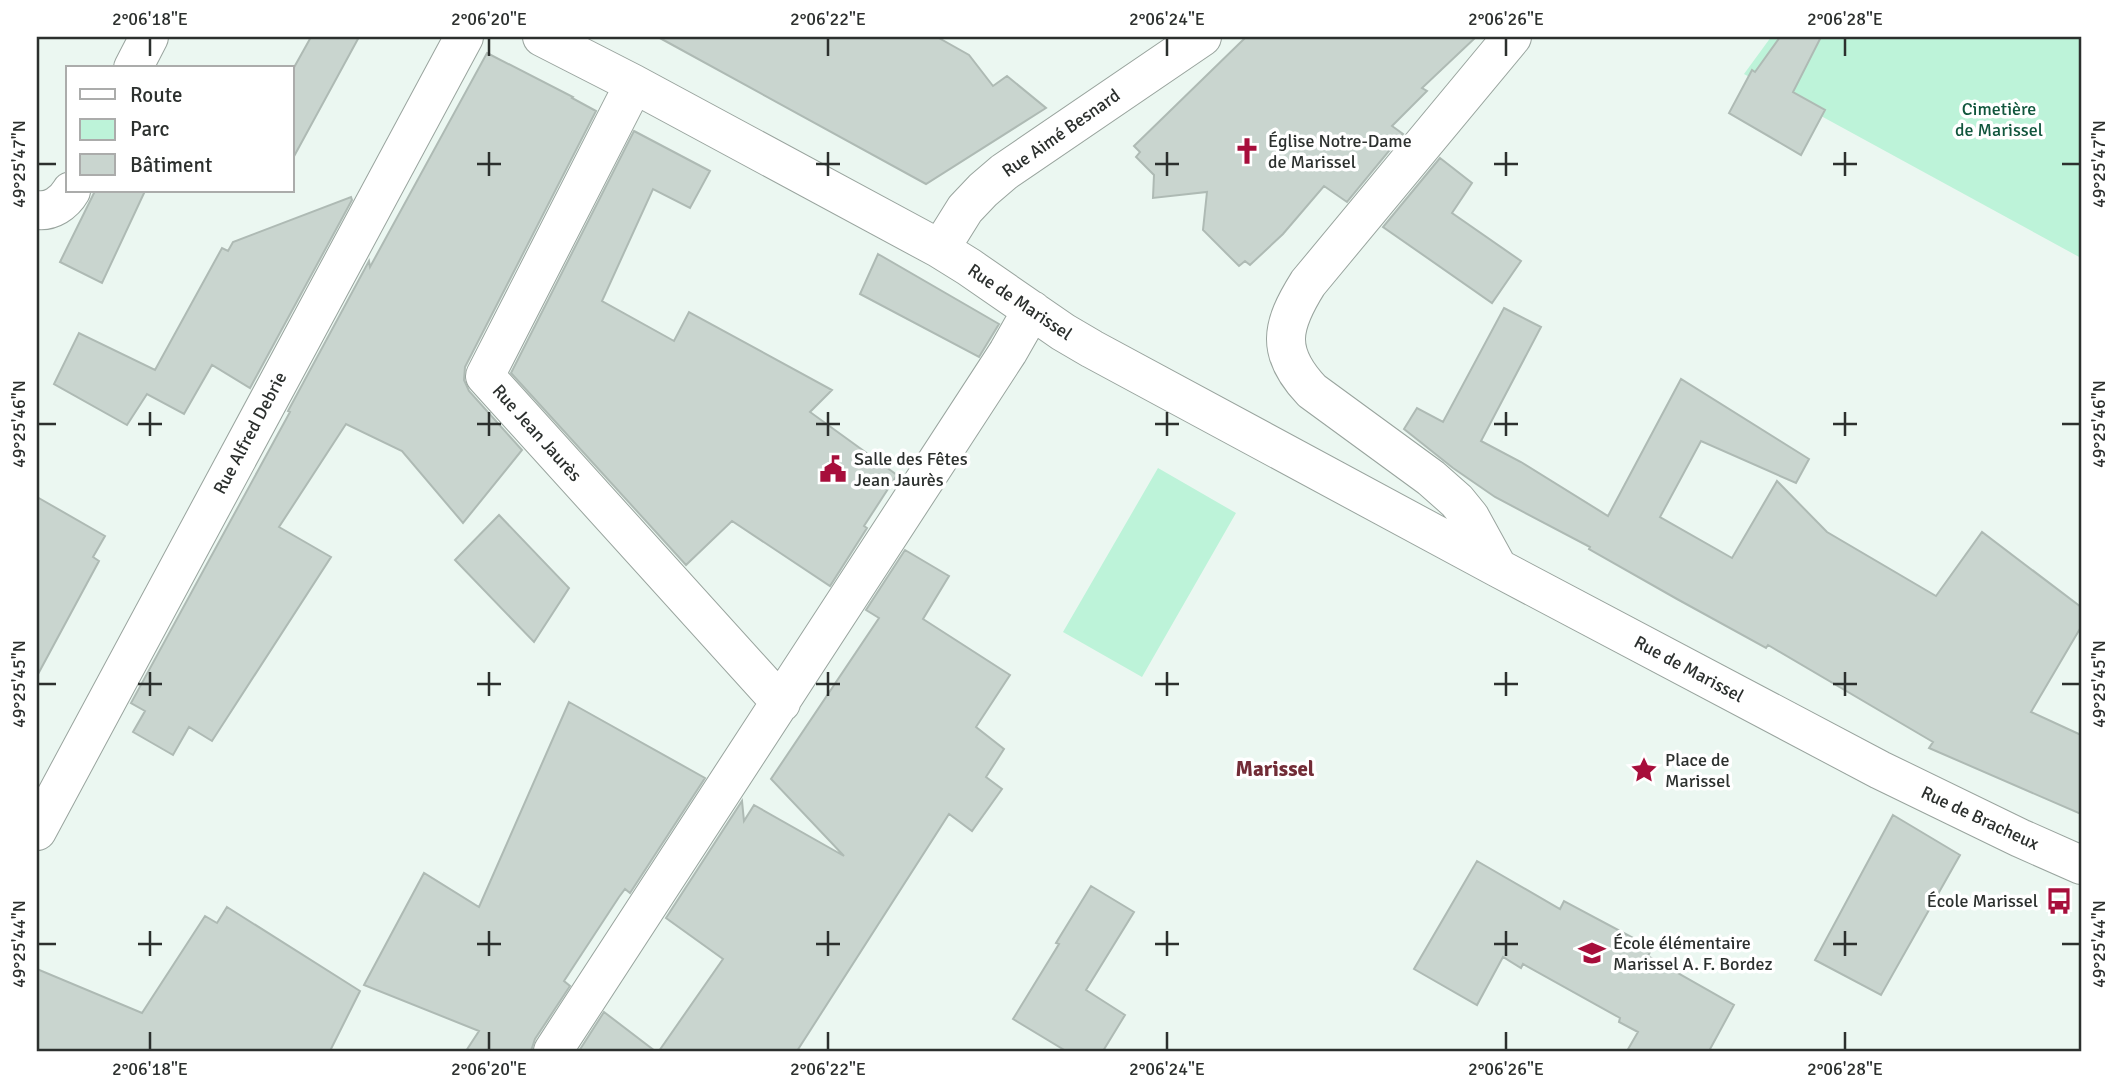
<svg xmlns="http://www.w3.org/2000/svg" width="2118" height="1088" viewBox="0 0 2118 1088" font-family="Signika,sans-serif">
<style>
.green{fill:#bdf3d9}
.building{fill:#c9d5cf;stroke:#aebab4;stroke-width:2}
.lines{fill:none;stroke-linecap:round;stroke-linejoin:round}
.minor-casing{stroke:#99a49e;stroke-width:40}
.minor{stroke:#fff;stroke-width:38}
.ticks{fill:none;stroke:#2c302e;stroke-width:2.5}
.labels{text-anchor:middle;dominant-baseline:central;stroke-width:7;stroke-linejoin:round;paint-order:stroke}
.park-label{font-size:18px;fill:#11563d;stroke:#fff}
.street-label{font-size:18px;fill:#2c302e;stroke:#fff}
.poi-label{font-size:18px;fill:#2c302e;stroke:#fff;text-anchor:start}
.quarter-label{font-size:21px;font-weight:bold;fill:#722c36;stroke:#fff}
.neatline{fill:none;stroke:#2c302e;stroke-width:2.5}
.ticks-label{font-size:18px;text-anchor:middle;fill:#2c302e}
</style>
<rect width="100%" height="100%" fill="#ebf7f1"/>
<path class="green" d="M1771 37H2081V258L1744 74Z
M1158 468 1236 513 1142 677 1063 632Z"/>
<path class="building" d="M311 37H359L292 160V71Z
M658 37H937L969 55 993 86 1007 76 1046 108 926 184Z
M1246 37H1476L1422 88 1427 91 1392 126 1403 134 1347 202 1324 186 1283 234 1250 265 1245 261 1239 266 1203 230 1207 192 1153 198 1154 175 1136 157 1140 152 1134 146Z
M1780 37H1821L1793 92 1825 110 1801 155 1729 113 1752 70 1755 72Z
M487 53 573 97 572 98 596 111 465 367 464 380 469 391 522 450 463 523 402 451 346 424 279 527 331 557 212 741 189 727 173 755 133 732 145 711 131 703 290 412 288 411 369 261 370 267Z
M634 131 710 171 690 208 653 189 602 301 674 341 689 312 832 390 810 412 897 475 864 526 867 528 830 586 732 521 686 565 511 373Z
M1440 158 1472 183 1452 213 1521 261 1492 303 1383 227Z
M95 191H145L102 283 60 262Z
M351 197 352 200 250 388 212 365 184 414 147 394 127 425 54 384 79 333 155 370 222 248 228 251 233 242Z
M878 254 999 324 979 357 860 294Z
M1504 308 1541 327 1481 441 1521 462 1608 516 1681 379 1809 459 1796 483 1701 441 1660 517 1732 558 1777 481 1827 532 1936 596 1982 532 2081 607V627L2031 712 2081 735V814L1929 748 1933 742 1768 645 1766 648 1677 599 1589 549 1590 547 1495 497 1453 468 1404 429 1417 408 1443 422Z
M37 497 105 536 93 557 99 561 37 676Z
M499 515 569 588 534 642 455 560Z
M905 550 949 576 923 619 1010 675 976 727 1004 749 986 777 1002 789 972 831 949 814 797 1051H659L723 959 666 918 742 801 744 821 754 805 844 856 771 779 879 618 866 610Z
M569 702 705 778 630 893 625 889 619 897 564 981 570 986 535 1039 531 1051H466L479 1031 364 985 424 873 479 907Z
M1893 815 1960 855 1881 995 1815 960Z
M1477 861 1560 909 1564 901 1652 948 1648 956 1734 1005 1709 1051H1627L1638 1032 1619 1022 1620 1018 1523 964 1521 968 1503 957 1477 1005 1414 969Z
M1091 886 1134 912 1086 990 1125 1015 1103 1051H1066L1013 1019 1059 944 1056 943Z
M227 907 360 991 330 1051H37V969L142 1013 205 916 217 923Z
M604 1012 655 1051H579Z"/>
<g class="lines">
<defs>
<path id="minor" d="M542 37 634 84 940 249 969 267 1063 332 1092 349 1498 568 1880 770 2020 838 2081 865
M133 68 149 37
M634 84 485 376 781 703
M37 210C51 212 64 203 71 191
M940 249 965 209 983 190 1004 172 1202 37
M1498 568 1470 517 1457 501 1431 478 1312 391C1275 352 1281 326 1308 283L1512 37
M37 831 464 37
M553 1051 1008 352 1032 310"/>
</defs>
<use href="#minor" class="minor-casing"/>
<use href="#minor" class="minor"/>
</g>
<path class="ticks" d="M150 38V56M489 38V56M828 38V56M1167 38V56M1506 38V56M1845 38V56M489 152V176M828 152V176M1167 152V176M1506 152V176M1845 152V176M38 164H56M477 164H501M816 164H840M1155 164H1179M1494 164H1518M1833 164H1857M2062 164H2080M150 412V436M489 412V436M828 412V436M1167 412V436M1506 412V436M1845 412V436M38 424H56M138 424H162M477 424H501M816 424H840M1155 424H1179M1494 424H1518M1833 424H1857M2062 424H2080M150 672V696M489 672V696M828 672V696M1167 672V696M1506 672V696M1845 672V696M38 684H56M138 684H162M477 684H501M816 684H840M1155 684H1179M1494 684H1518M1833 684H1857M2062 684H2080M150 931V956M489 931V956M828 931V956M1167 931V956M1506 931V956M1845 931V956M38 944H56M138 944H162M477 944H501M816 944H840M1155 944H1179M1494 944H1518M1833 944H1857M2062 944H2080M150 1032V1050M489 1032V1050M828 1032V1050M1167 1032V1050M1506 1032V1050M1845 1032V1050"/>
<defs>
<symbol id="church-bare" viewBox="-9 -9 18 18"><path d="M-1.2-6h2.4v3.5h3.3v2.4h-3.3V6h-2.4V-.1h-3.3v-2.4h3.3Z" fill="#a70e3b" stroke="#fff" stroke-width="2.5" paint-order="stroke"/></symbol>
<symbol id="civic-bare" viewBox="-9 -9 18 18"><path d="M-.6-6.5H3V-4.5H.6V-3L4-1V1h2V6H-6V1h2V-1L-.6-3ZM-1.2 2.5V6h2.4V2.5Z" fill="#a70e3b" stroke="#fff" stroke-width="2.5" paint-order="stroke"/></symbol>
<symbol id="sight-bare" viewBox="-9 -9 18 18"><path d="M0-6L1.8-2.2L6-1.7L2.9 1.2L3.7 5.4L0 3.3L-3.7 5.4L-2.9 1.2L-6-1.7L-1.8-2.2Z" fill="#a70e3b" stroke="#fff" stroke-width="2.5" paint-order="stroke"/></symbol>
<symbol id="bus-bare" viewBox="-9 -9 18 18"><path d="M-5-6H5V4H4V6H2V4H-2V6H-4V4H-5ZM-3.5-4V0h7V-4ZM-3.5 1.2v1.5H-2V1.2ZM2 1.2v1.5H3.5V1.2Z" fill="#a70e3b" stroke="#fff" stroke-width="2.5" paint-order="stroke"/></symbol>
<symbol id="school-bare" viewBox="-9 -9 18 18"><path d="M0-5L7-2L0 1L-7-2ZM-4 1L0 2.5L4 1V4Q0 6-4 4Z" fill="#a70e3b" stroke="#fff" stroke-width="2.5" paint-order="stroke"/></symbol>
</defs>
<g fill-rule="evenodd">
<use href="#church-bare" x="1228" y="132" width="38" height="38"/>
<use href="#civic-bare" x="814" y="450" width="38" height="38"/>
<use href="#sight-bare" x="1625" y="751" width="38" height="38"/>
<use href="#bus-bare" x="2040" y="882" width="38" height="38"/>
<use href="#school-bare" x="1573" y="934" width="38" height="38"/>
</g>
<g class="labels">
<g class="park-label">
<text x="1999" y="109">Cimetière<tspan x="1999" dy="21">de Marissel</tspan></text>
</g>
<g class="street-label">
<text transform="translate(1061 133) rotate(-35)">Rue Aimé Besnard</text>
<text transform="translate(1020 302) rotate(34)">Rue de Marissel</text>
<text transform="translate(250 433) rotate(-62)">Rue Alfred Debrie</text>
<text transform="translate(537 433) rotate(48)">Rue Jean Jaurès</text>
<text transform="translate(1689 669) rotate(28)">Rue de Marissel</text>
<text transform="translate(1980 818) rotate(25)">Rue de Bracheux</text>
</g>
<g class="poi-label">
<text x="1268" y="141">Église Notre-Dame<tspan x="1268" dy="21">de Marissel</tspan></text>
<text x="854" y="459">Salle des Fêtes<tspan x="854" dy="21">Jean Jaurès</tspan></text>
<text x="1665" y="760">Place de<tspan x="1665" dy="21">Marissel</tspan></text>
<text x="2038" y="901" text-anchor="end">École Marissel</text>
<text x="1613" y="943">École élémentaire<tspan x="1613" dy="21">Marissel A. F. Bordez</tspan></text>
</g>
<g class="quarter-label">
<text x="1275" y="769">Marissel</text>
</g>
</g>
<rect width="2118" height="1088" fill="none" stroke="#ffffff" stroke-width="77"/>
<rect x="66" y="66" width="228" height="126" fill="#ffffff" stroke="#abacab" stroke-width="2"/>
<rect x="80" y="89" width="35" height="10" fill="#ffffff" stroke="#abacab" stroke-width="2"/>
<text x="130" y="102" font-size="21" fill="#2c302e">Route</text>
<rect x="80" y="119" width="35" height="21" fill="#bdf3d9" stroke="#abacab" stroke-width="2"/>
<text x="130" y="136" font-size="21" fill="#2c302e">Parc</text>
<rect x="80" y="154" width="35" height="21" fill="#c9d5cf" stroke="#abacab" stroke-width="2"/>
<text x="130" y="172" font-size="21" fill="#2c302e">Bâtiment</text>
<rect x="38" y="38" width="2042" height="1012" class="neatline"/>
<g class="ticks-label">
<text x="150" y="25">2°06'18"E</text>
<text x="489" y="25">2°06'20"E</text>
<text x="828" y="25">2°06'22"E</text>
<text x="1167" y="25">2°06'24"E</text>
<text x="1506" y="25">2°06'26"E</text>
<text x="1845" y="25">2°06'28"E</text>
<text transform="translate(19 164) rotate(-90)" y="6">49°25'47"N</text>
<text transform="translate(2099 164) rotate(-90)" y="6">49°25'47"N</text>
<text transform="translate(19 424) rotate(-90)" y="6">49°25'46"N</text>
<text transform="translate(2099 424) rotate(-90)" y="6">49°25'46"N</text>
<text transform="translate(19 684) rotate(-90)" y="6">49°25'45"N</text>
<text transform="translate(2099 684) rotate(-90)" y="6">49°25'45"N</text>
<text transform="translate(19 944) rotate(-90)" y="6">49°25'44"N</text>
<text transform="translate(2099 944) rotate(-90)" y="6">49°25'44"N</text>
<text x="150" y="1075">2°06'18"E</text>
<text x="489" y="1075">2°06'20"E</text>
<text x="828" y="1075">2°06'22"E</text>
<text x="1167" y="1075">2°06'24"E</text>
<text x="1506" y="1075">2°06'26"E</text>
<text x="1845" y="1075">2°06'28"E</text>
</g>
</svg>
